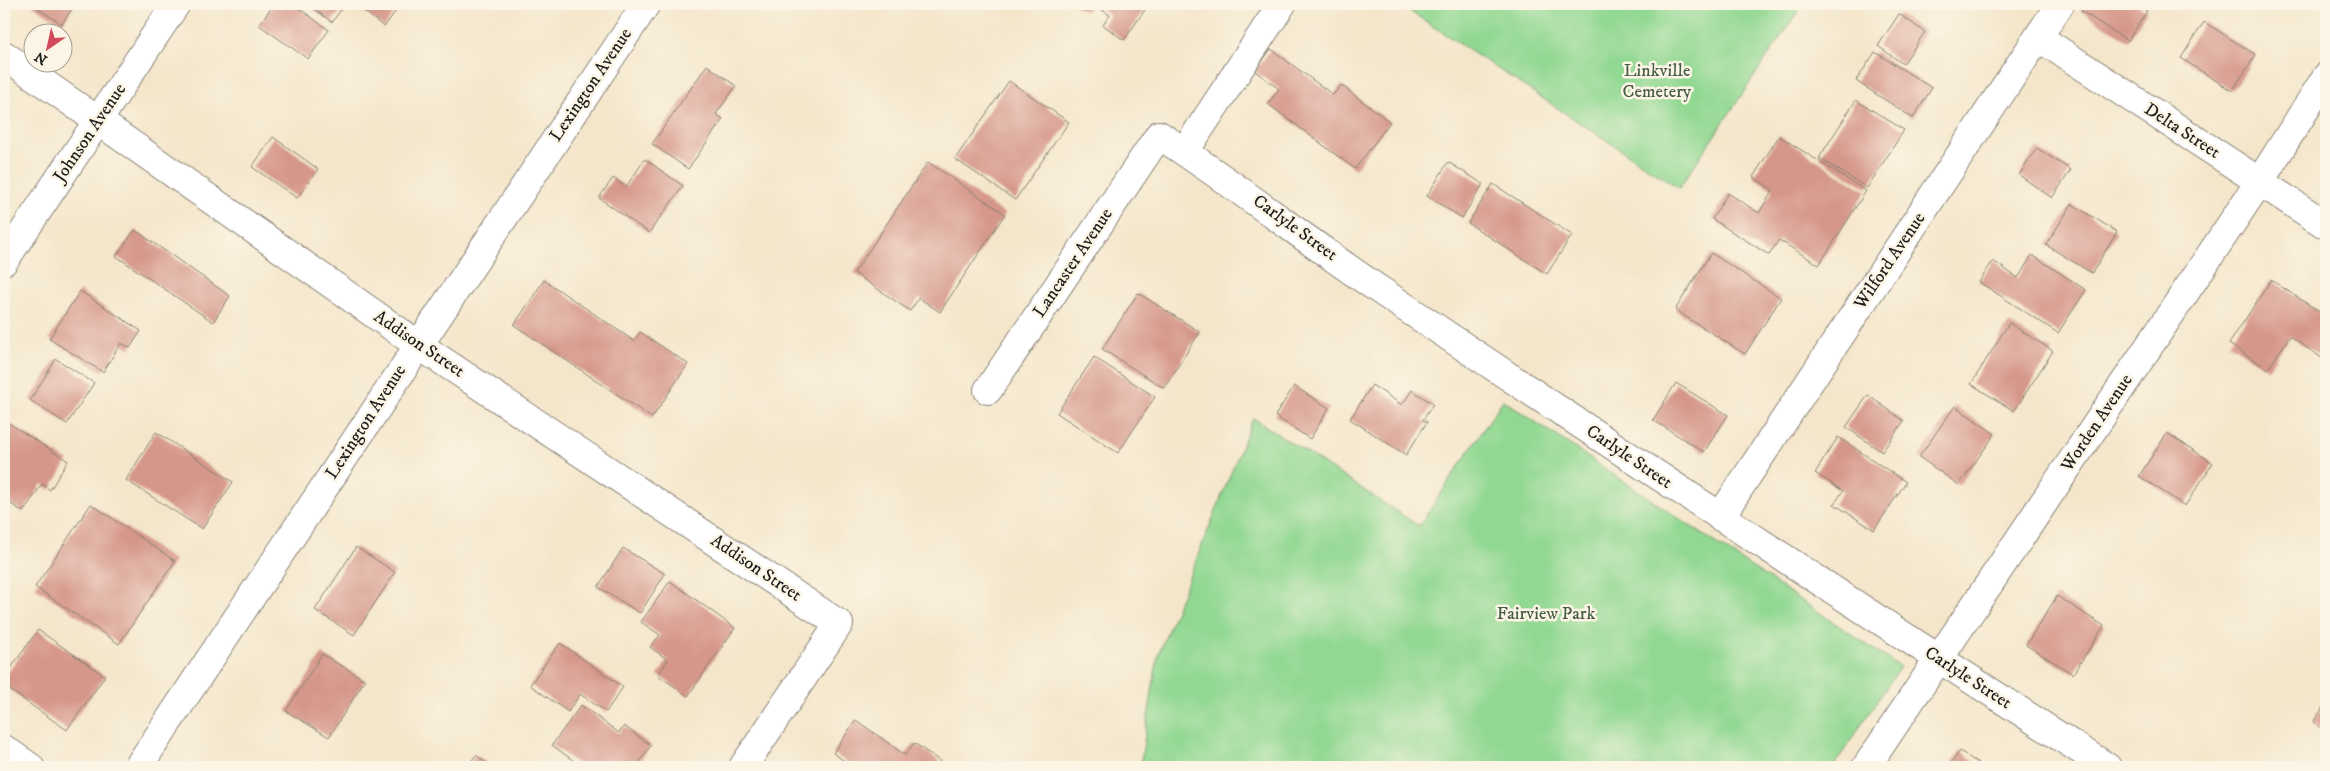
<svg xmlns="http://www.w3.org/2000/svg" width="2330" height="771" viewBox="0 0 2330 771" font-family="'IM FELL DW Pica',serif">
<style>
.green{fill:#91d892;stroke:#567a57}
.building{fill:#d5978a}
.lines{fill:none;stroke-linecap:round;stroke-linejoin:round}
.minor-casing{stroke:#888174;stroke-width:30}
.minor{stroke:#fff;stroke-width:28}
.labels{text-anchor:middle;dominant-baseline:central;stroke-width:5;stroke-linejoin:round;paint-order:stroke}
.park-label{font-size:18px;fill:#455e45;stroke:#fcf5e5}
.street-label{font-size:18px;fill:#1c1c1c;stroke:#fcf5e5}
</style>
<rect width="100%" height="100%" fill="#fcf5e5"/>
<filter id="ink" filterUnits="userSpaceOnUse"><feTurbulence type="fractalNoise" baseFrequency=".02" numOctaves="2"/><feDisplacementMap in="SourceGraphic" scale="10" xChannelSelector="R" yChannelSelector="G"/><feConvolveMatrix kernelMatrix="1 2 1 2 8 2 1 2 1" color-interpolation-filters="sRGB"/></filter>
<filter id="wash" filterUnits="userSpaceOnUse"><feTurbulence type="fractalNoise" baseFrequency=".0096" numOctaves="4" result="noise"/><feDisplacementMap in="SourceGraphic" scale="20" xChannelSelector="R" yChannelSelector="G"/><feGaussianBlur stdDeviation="1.12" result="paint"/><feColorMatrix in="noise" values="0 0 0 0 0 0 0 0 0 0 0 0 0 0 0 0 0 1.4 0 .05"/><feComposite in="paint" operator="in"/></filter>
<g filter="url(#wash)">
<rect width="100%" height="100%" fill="#f4e6cb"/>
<path class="green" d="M1399 4H1803L1679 188Z
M1503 400 1900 667 1833 767H1140L1158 655 1253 418 1419 526Z"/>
<g id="blocks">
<path class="building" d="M31 4H75L62 24Z
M274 4H293L329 30 308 59 259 25Z
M307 4H345L332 22Z
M363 4H401L384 27 360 8Z
M1073 4H1091L1085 12Z
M1093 4H1149L1124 40 1103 25 1110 15Z
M2085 4H2135L2147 11 2128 41 2081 11Z
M1899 14 1925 32 1903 64 1878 46Z
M2204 22 2256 55 2232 91 2181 58Z
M1271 49 1333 95 1341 85 1390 122 1355 169 1268 104 1279 89 1255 71Z
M1875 52 1932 88 1913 118 1856 81Z
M707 65 736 86 716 114 723 119 688 169 652 144Z
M1009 81 1069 122 1015 200 955 159Z
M1856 100 1904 130 1867 188 1819 158Z
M1779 136 1866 191 1819 265 1779 240 1769 255 1712 219 1728 193 1759 213 1773 190 1753 177Z
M273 137 318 169 297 198 252 167Z
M2037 148 2071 170 2052 198 2019 175Z
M645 159 683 186 649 233 599 198 613 178 626 187Z
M928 162 1005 214 940 312 919 298 910 311 854 273Z
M1448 162 1483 184 1462 218 1427 196Z
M1493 184 1572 235 1547 274 1468 223Z
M2072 204 2117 232 2092 273 2046 245Z
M135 230 230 296 213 322 116 256Z
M1711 253 1781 298 1745 354 1675 310Z
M2032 255 2086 290 2058 333 1979 282 1993 261 2018 278Z
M544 280 634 341 640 332 688 364 652 418 514 325Z
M2271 280 2326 316V361L2290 336 2268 369 2229 344Z
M80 291 141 331 130 348 121 343 103 372 49 339Z
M1138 293 1200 332 1164 388 1102 349Z
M2009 323 2053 351 2014 411 1971 384Z
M1094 357 1155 397 1118 453 1057 413Z
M56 359 94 383 67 424 30 400Z
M1676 383 1728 415 1704 452 1653 420Z
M1372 385 1402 405 1412 390 1433 404 1423 420 1427 422 1406 455 1350 419Z
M1294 386 1329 408 1310 439 1275 416Z
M1868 395 1904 421 1882 452 1846 427Z
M1955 406 1995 434 1959 485 1919 457Z
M4 420 68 461 50 490 42 484 23 512 4 499Z
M156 432 233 482 202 529 126 480Z
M2167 433 2213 463 2185 506 2139 476Z
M1838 437 1906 482 1874 530 1834 504 1843 491 1815 473Z
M91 504 175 561 119 644 35 587Z
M356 547 395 572 354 635 315 610Z
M623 548 665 574 640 613 598 587Z
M670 581 735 628 688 696 658 675 668 660 650 647 660 635 641 622Z
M2057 596 2104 626 2073 674 2026 645Z
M38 630 105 676 67 730 4 686V678Z
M560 643 623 687 606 712 580 694 568 712 530 685Z
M322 654 365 680 329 737 286 711Z
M2326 704V732L2313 722Z
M581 705 619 733 624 726 651 745 638 764 642 767H582L552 745Z
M856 720 905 755 914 743 948 767H853L833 753Z
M1960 751 1983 767H1948Z
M476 755 492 767H467Z
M223 762 230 767H220Z"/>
</g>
</g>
<g filter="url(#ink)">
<use href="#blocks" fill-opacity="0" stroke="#888174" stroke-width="1"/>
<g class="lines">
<defs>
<path id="minor" d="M2038 37 2326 225
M4 55 417 344 839 624 743 767
M1185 151 1282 4
M4 261 176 4
M988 390 1159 135C1236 185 1308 242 1384 293 1623 454 1864 611 2107 767
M1720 517 2060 4
M4 749 30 767
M138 767 646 4
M1866 767 2260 181 2326 77"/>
</defs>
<use href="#minor" class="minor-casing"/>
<use href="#minor" class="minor"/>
</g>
</g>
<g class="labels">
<g class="park-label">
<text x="1657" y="71">Linkville<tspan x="1657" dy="21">Cemetery</tspan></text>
<text x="1546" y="614">Fairview Park</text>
</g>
<g class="street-label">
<text transform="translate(591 85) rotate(-56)">Lexington Avenue</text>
<text transform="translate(2182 131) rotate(33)">Delta Street</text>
<text transform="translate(90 133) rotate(-56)">Johnson Avenue</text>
<text transform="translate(1295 228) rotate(36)">Carlyle Street</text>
<text transform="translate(1890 261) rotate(-56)">Wilford Avenue</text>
<text transform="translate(1073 263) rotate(-56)">Lancaster Avenue</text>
<text transform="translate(419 344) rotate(34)">Addison Street</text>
<text transform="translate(366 422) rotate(-57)">Lexington Avenue</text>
<text transform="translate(2097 423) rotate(-56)">Worden Avenue</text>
<text transform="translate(1629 457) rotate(34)">Carlyle Street</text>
<text transform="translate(756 568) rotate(34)">Addison Street</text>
<text transform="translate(1968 678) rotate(33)">Carlyle Street</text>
</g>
</g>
<rect width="2330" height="771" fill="none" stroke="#fcf5e5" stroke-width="20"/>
<g transform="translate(48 48) rotate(214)"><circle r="24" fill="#fcf5e5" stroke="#a29e95"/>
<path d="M0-4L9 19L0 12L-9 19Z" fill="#d1495b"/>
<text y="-8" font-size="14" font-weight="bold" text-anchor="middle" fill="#1c1c1c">N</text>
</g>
</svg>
